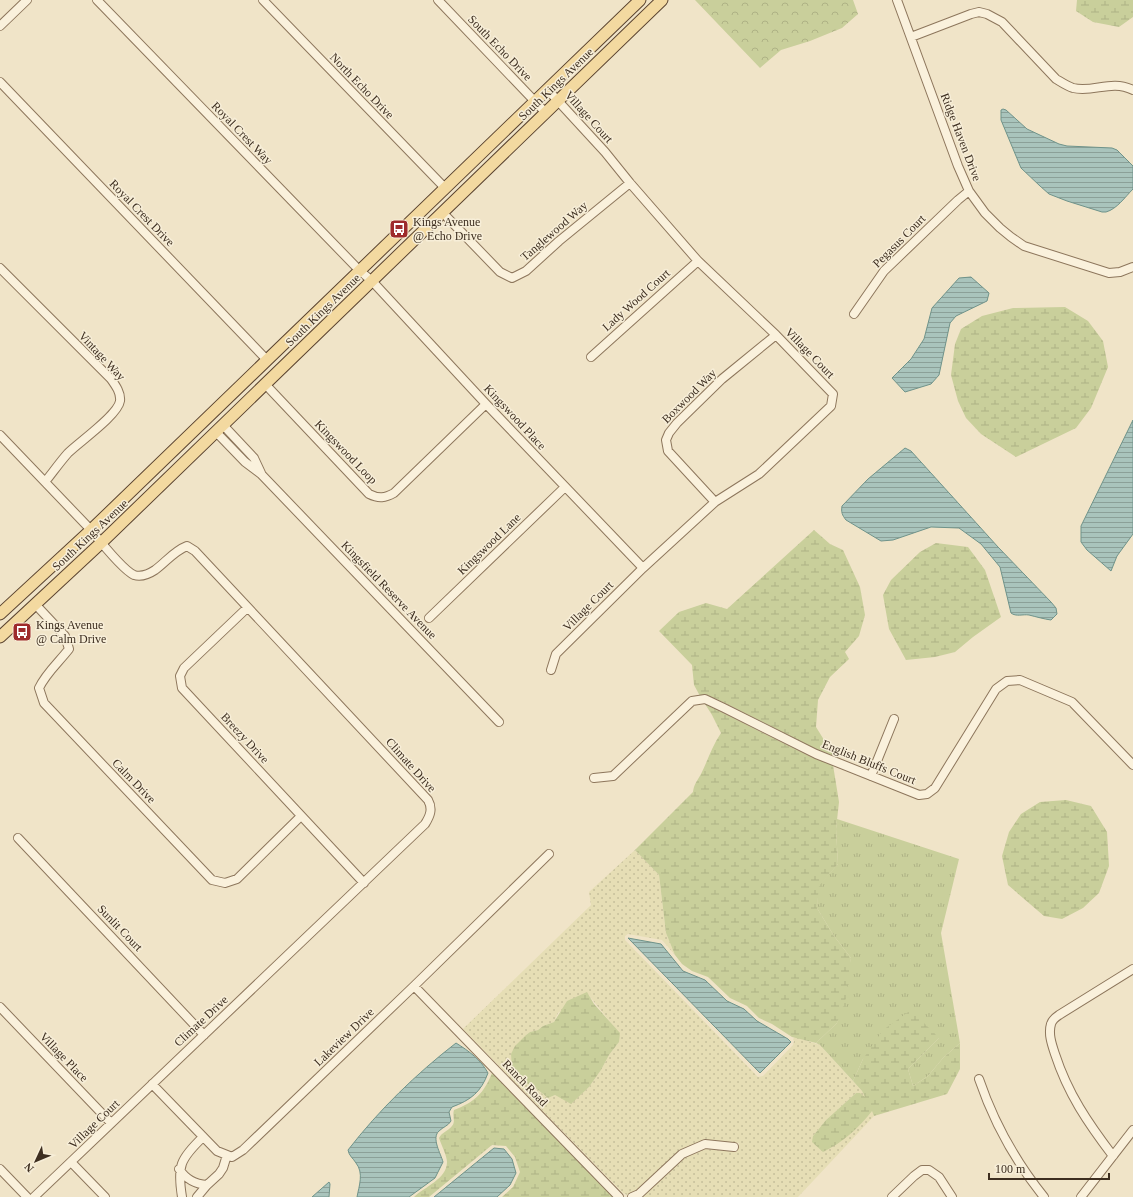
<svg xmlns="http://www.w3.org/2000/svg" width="1133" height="1197" viewBox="0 0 1133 1197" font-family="'Times New Roman',serif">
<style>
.farmland{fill:url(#farmland-dots);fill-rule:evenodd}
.grass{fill:url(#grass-tufts)}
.forest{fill:url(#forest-crowns)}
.wetland{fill:url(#wetland-marsh)}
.water{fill:url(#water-rules);stroke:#6f938a}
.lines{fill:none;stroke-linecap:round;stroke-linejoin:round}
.minor-casing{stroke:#8d765c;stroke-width:10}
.major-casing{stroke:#5b4430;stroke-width:13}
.minor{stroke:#faf1dc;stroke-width:8}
.major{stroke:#f3d9a0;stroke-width:11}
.labels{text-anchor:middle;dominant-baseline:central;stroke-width:3;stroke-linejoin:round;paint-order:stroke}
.street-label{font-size:12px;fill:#3d2e20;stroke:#f7eed8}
.poi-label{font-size:12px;fill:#3d2e20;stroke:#f7eed8;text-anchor:start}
</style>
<defs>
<pattern id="farmland-dots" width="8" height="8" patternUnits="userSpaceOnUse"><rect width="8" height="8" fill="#e6deb5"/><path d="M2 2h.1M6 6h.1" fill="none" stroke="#c6bf9b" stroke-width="1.8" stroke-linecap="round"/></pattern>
<pattern id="grass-tufts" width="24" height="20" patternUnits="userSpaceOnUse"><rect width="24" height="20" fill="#c9cf9b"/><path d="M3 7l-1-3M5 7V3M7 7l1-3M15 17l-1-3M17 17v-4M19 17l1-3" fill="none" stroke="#aeb285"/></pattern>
<pattern id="forest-crowns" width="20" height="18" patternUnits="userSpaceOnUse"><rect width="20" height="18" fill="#c9cf9b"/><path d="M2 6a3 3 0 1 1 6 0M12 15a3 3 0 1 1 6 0" fill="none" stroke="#aeb285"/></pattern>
<pattern id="wetland-marsh" width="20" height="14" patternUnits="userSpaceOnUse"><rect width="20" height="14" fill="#c9cf9b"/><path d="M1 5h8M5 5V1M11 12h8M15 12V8" fill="none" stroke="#aeb285"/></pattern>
<pattern id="water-rules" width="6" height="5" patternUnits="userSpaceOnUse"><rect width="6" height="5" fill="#a9c4bc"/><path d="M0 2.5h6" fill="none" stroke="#8ba098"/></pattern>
</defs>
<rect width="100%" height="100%" fill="#f0e4c8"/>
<path class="farmland" d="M635 850 659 875 666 933 675 955 662 940 628 934 625 936V940L758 1077 763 1076 793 1045 794 1041 793 1039 795 1037 820 1045 862 1091 866 1098 856 1093 826 1120 813 1136 866 1118 872 1110 874 1116 798 1197H642L684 1158 705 1149 737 1152 739 1143 706 1140 681 1150 637 1190 627 1195 623 1193 463 1029 591 905 589 892ZM587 993 611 1023 619 1042 609 1055 601 1070 589 1087 571 1103 555 1095 548 1098 532 1086 524 1082 512 1067 526 1035 530 1032 538 1030 543 1026 554 1022 558 1013Z"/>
<path class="grass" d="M837 819 959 859 941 933 960 1043 943 1058 928 1076 913 1086 908 1069 939 1038 863 1059 853 1081 820 1045 816 1043 837 1023 851 958 834 936 817 908 818 886 838 864 836 829Z"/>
<path class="forest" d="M695 0H853L858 14 842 28 810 41 781 50 760 68Z"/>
<path class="wetland" d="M1077 0H1133V17L1119 27 1093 22 1076 11Z
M1065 307 1088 321 1103 341 1108 367 1091 408 1076 428 1016 457 981 434 966 418 958 401 951 375 955 344 961 329 982 316 1013 308Z
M814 530 830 544 843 550 860 587 865 615 859 636 845 652 849 659 830 677 818 700 816 727 834 756 818 750 727 704 707 695 700 696 694 685 692 665 659 631 679 612 706 603 727 609Z
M936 543 968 547 985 570 1001 617 973 637 955 652 935 657 906 660 889 629 883 595 891 580 920 552Z
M705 704 813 758 833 765 839 802 836 829 838 864 819 886 817 908 834 936 851 958 846 998 837 1023 816 1043 792 1037 772 1024 759 1018 747 1006 730 998 708 977 692 971 682 964 675 955 666 933 659 875 635 850 693 792C694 784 697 781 701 774 708 760 712 746 721 733L712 715Z
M1066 800 1091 806 1107 832 1109 866 1099 893 1083 908 1062 919 1044 916 1008 885 1002 856 1009 832 1021 814 1040 802Z
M587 992 594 1004 620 1033 619 1042 609 1055 601 1070 589 1087 571 1104 555 1095 548 1098 533 1086 524 1082 512 1067 511 1054 515 1046 526 1035 530 1032 538 1030 543 1026 554 1022 567 1001Z
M911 1010 939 1038 908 1069 913 1086 928 1076 943 1058 960 1043V1069L947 1094 874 1116 872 1111C859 1128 842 1143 823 1152L812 1142 813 1136 826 1120 856 1093H860L865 1097 862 1091 853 1081 863 1059 883 1030Z
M492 1073 613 1197H502L513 1187 520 1172 515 1157 506 1146 492 1145 429 1197H414C424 1187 447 1179 447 1162 447 1156 441 1144 439 1138 442 1132 448 1131 452 1126 456 1121 452 1116 454 1110 475 1102 484 1093 492 1073Z"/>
<path class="water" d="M1003 109 1006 110 1027 129 1059 144 1067 146 1112 148 1117 150 1133 166V189C1125 197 1117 209 1106 212H1102L1067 201 1049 194 1040 186 1021 168 1001 120V110Z
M971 277 989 293 987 301 956 316 950 323 939 375 931 384 905 392 892 378 911 359 924 339 932 308 959 278Z
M1133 420V534L1117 556 1111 571 1087 550 1081 542V526Z
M905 448 911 451 998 547 1051 602 1056 608 1057 614 1051 620C1044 619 1037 617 1029 615 1023 614 1016 617 1011 613L1000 567 981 544 959 528 931 527 893 540 881 541 846 520C842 515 841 512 842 506L868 479Z
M628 938 661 944 683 971 705 980 727 1001 744 1009 757 1021 788 1039 791 1042 760 1073Z
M456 1043C469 1051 481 1060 488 1073 481 1092 471 1100 452 1107L449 1112 451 1121C448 1126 443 1127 439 1131 431 1138 441 1154 443 1162L435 1178 409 1197H357C359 1186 364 1173 356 1163 353 1158 349 1156 348 1150 379 1110 416 1074 456 1043Z
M494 1148 504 1149 512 1159 516 1173 510 1185 497 1197H434Z
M329 1182 330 1184 329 1197H312Z"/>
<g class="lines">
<defs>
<path id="minor" d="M97 0 359 270 372 281 486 404 643 568
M263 0 445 188
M438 0 545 112
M897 0 958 166 969 191 985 213 1000 228 1011 237 1024 246 1109 273 1120 272 1133 267
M0 26 27 0
M911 37 971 14 979 12 987 14 1002 22 1056 79C1061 82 1067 86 1073 88 1094 93 1111 79 1133 90
M0 82 267 360
M547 89 605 152 630 183 698 261 776 335 833 394 831 406 759 474 715 502 643 568 556 654 551 670
M442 212 500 272 512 278 526 271 559 241 630 183
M0 268 111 379C116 386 121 393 120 401 118 415 79 442 68 453 60 462 53 472 45 482
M854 314 884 271 958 200 969 191
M591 357 698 261
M265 384 369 494C379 499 385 498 394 493L486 404
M223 425 254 458 261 473
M216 432 245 462 261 474 499 722
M0 435 91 530C99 540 123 570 134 575 141 577 149 574 155 570 166 562 174 551 187 546L195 551 428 800C433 809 430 816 425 824L34 1197
M715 502 668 451 666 440 669 433 677 423 722 379 776 335
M35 604 65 636 69 649C59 662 46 673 39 688L44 703 212 880 225 883 237 879 301 816
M247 608 184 668 180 676 182 688 364 883
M429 618 565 487
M871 776 894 719
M594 778 613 776 692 701 705 699 724 708 816 754 919 795 927 794 935 788 996 689 1007 681 1020 680 1072 702 1133 765
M18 838 204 1035
M414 986 619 1197
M0 1007 111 1123
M979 1079C994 1123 1015 1161 1044 1197
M152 1084 217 1151 232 1157 243 1150 414 986 549 854
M1113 1156C1088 1123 1068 1094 1055 1054 1052 1045 1048 1034 1051 1024 1052 1020 1056 1017 1059 1015L1133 969
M71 1162 105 1197
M0 1169 27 1197
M179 1169C186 1179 194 1184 207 1185
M182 1197C177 1166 180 1159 203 1137
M197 1197 207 1185 219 1174 223 1168 227 1155
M632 1197 639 1194 682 1154 705 1144 734 1147
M892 1197 914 1176 922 1170H929L939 1177 952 1197
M1081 1197 1133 1130"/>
<path id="major" d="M0 614 91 530 640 0
M0 637 101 543 662 0"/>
</defs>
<use href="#minor" class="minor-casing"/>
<use href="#major" class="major-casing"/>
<use href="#minor" class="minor"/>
<use href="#major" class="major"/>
</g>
<defs>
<symbol id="bus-square" viewBox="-11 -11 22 22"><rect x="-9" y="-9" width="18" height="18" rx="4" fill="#9e2a2b" stroke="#f7eed8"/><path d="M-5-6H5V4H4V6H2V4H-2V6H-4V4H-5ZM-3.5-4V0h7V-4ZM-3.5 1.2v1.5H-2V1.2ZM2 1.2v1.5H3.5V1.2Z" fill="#fff"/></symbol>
</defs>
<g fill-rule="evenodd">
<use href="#bus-square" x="388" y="218" width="22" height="22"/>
<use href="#bus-square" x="11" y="621" width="22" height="22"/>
</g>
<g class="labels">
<g class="street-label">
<text transform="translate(500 48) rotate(46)">South Echo Drive</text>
<text transform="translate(556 84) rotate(-44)">South Kings Avenue</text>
<text transform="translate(362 86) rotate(46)">North Echo Drive</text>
<text transform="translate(589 117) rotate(48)">Village Court</text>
<text transform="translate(242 133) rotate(46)">Royal Crest Way</text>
<text transform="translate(961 137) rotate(69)">Ridge Haven Drive</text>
<text transform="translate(142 213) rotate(46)">Royal Crest Drive</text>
<text transform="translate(554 231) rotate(-41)">Tanglewood Way</text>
<text transform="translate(899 241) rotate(-45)">Pegasus Court</text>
<text transform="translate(636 300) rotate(-42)">Lady Wood Court</text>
<text transform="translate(323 310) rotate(-44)">South Kings Avenue</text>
<text transform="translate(810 353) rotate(46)">Village Court</text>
<text transform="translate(102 356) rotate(47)">Vintage Way</text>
<text transform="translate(689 396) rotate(-45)">Boxwood Way</text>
<text transform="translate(515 417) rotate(47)">Kingswood Place</text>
<text transform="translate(346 452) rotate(46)">Kingswood Loop</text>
<text transform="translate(90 535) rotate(-43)">South Kings Avenue</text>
<text transform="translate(489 544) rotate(-44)">Kingswood Lane</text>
<text transform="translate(389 590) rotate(46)">Kingsfield Reserve Avenue</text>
<text transform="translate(588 606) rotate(-45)">Village Court</text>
<text transform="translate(245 738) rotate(47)">Breezy Drive</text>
<text transform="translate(869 762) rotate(22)">English Bluffs Court</text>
<text transform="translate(411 765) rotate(48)">Climate Drive</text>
<text transform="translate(134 781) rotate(46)">Calm Drive</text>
<text transform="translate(120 928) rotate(46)">Sunlit Court</text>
<text transform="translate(201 1021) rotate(-43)">Climate Drive</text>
<text transform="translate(344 1037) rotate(-44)">Lakeview Drive</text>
<text transform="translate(64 1057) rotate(46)">Village Place</text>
<text transform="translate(525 1083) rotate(46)">Ranch Road</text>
<text transform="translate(94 1124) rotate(-44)">Village Court</text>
</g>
<g class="poi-label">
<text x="413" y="222">Kings Avenue<tspan x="413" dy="14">@ Echo Drive</tspan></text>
<text x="36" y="625">Kings Avenue<tspan x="36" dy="14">@ Calm Drive</tspan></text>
</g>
</g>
<g transform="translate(36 1161) rotate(226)" stroke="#f7eed8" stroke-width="3" paint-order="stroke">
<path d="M0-3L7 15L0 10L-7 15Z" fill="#3d2e20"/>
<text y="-6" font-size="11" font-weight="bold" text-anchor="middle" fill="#3d2e20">N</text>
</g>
<path d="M989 1173v6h120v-6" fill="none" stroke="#3d2e20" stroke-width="2"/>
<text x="995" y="1173" font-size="12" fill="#3d2e20" stroke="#f7eed8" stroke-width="3" paint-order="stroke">100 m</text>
</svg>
